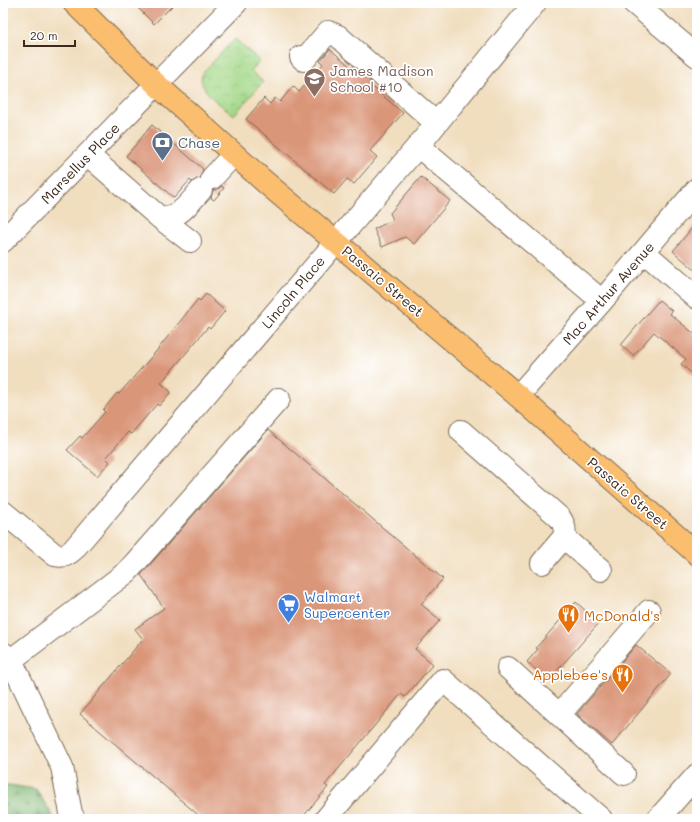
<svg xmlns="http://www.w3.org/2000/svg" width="700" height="822" viewBox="0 0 700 822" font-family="Mali,sans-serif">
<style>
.forest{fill:url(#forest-firs);stroke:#5f7149}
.park{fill:url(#park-crowns);stroke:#708153}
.building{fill:#da9679}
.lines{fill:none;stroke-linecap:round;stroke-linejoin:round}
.minor-casing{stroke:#7b6956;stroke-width:24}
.major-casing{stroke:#7b6956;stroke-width:24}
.minor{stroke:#fff;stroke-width:22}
.major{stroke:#fbbd6e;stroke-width:22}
.labels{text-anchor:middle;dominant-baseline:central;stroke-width:3.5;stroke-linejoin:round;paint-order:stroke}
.education-label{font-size:14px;fill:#785e54;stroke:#fff;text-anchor:start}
.service-label{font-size:14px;fill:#4e5e75;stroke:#fff;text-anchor:start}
.street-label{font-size:14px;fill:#3b2a1e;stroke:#fff}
.shop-label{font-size:14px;fill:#366cbe;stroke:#fff;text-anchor:start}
.food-label{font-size:14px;fill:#c56008;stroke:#fff;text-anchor:start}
</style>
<defs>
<pattern id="forest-firs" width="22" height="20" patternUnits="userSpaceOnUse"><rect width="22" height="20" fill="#83b874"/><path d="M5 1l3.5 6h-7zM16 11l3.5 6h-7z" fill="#6c965f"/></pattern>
<pattern id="park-crowns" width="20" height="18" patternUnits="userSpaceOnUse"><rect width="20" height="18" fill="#a4d888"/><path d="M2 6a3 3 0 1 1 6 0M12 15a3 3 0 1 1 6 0" fill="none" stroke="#8eba75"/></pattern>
</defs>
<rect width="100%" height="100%" fill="#fff"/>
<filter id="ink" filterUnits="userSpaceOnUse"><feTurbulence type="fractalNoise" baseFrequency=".025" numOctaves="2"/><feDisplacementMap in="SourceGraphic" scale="8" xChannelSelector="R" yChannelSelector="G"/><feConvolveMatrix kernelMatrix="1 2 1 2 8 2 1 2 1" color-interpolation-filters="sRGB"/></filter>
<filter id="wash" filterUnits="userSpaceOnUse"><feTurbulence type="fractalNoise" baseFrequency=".012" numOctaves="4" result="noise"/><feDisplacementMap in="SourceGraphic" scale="16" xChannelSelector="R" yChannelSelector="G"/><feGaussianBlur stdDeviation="0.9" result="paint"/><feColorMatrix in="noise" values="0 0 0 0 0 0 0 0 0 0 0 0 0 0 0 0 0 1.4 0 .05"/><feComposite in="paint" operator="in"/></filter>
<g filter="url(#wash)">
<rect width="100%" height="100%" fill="#f1debf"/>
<path class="forest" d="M3 784 36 789 55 819H3Z"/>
<path class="park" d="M235 39 260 61 251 71 263 82 234 115C223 106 194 89 203 72Z"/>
<g id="blocks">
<path class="building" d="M133 3H175L154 24Z
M330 49 352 68 353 66 371 82 369 84 403 113 370 151 377 157 354 184 347 179 334 194 246 119 264 98 270 104 275 98 280 102 293 86 299 92 323 64 320 61Z
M152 125 203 169 200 178 192 182 190 180 174 198 126 156Z
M421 177 450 201 414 244 405 237 382 247 374 229 393 220 390 213Z
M222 186 224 188 214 200 211 198 213 190H216Z
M697 222V272L673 251Z
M206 294 225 311 210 329 208 327 161 383 171 392 159 406 157 404 131 434 128 432 106 458 110 462 97 476 67 450 80 436 82 438 105 412 103 410 117 393 119 394 154 354 198 299 200 301Z
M659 300 672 311 670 314 697 336V378L681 364 686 359 654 332 633 356 621 345Z
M268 430 443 579 421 604 440 620 415 649 433 664 405 697 401 694 325 785 328 787 301 819H203L80 714 143 639 135 629 164 608 141 575Z
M576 602 599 623 548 681 527 662 538 649 536 648Z
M636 645 671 674 612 745 577 714Z"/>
</g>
</g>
<g filter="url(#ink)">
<use href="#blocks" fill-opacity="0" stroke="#7b6956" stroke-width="1"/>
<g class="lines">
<defs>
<path id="minor" d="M634 3 697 56
M301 57 304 60 328 32 338 36 436 123
M418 146 602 301
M88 155 159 217C179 220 189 203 201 190
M212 178 234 154
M159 217 190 241
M3 241 236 3
M644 252 697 298
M518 396 602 301 697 189
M461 431 560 518C564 524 566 529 564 537
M3 512 55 555C64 557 67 555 73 550L418 146 535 3
M542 563 564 537 601 570
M3 653 11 660 127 572 279 399
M11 660 62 767 71 813 74 819
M508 668 624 774
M559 715 649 611
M326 819 443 680 601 819
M658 819 697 775"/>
<path id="major" d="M74 3 156 84 265 182 518 396 697 554"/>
</defs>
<use href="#minor" class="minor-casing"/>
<use href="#major" class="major-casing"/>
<use href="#minor" class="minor"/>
<use href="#major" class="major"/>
</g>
</g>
<defs>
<symbol id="school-pin" viewBox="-11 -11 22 30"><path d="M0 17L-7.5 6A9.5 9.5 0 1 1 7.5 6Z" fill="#8d6e63" stroke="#fff"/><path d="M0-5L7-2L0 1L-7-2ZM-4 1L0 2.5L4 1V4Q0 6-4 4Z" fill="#fff"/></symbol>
<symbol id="bank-pin" viewBox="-11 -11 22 30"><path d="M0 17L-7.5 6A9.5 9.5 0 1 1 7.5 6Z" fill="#5c6f8a" stroke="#fff"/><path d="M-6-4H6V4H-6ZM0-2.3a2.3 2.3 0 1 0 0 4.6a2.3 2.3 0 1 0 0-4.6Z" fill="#fff"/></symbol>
<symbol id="supermarket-pin" viewBox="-11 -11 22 30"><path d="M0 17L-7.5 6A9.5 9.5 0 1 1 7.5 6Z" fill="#3f7fe0" stroke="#fff"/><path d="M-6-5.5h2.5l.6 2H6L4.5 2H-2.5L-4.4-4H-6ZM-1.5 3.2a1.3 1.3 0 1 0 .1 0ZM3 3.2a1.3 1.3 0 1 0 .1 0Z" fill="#fff"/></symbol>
<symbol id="restaurant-pin" viewBox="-11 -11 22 30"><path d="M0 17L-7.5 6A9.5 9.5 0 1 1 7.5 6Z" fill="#e8710a" stroke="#fff"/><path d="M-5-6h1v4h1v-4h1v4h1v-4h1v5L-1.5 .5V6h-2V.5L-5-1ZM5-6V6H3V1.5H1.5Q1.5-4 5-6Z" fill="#fff"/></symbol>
</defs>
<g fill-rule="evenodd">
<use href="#school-pin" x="302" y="66" width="25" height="34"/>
<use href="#bank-pin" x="150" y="130" width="25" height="34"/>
<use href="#supermarket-pin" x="276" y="592" width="25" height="34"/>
<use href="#restaurant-pin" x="556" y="602" width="25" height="34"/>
<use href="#restaurant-pin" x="610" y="662" width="25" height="34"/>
</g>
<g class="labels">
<g class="education-label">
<text x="330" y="70">James Madison<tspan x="330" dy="16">School #10</tspan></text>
</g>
<g class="service-label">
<text x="178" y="142">Chase</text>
</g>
<g class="street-label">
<text transform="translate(80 163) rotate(-46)">Marsellus Place</text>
<text transform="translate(383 281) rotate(40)">Passaic Street</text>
<text transform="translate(293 292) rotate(-50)">Lincoln Place</text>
<text transform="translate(608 293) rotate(-49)">Mac Arthur Avenue</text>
<text transform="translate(628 493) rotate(41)">Passaic Street</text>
</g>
<g class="shop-label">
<text x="304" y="596">Walmart<tspan x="304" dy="16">Supercenter</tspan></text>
</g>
<g class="food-label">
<text x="584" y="615">McDonald's</text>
<text x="608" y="674" text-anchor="end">Applebee's</text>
</g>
</g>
<rect width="700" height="822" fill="none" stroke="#fff" stroke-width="16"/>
<path d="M24 40v6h51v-6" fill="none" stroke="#3b2a1e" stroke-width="2"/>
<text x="30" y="40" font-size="12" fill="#3b2a1e" stroke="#ffffff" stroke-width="3" paint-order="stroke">20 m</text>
</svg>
